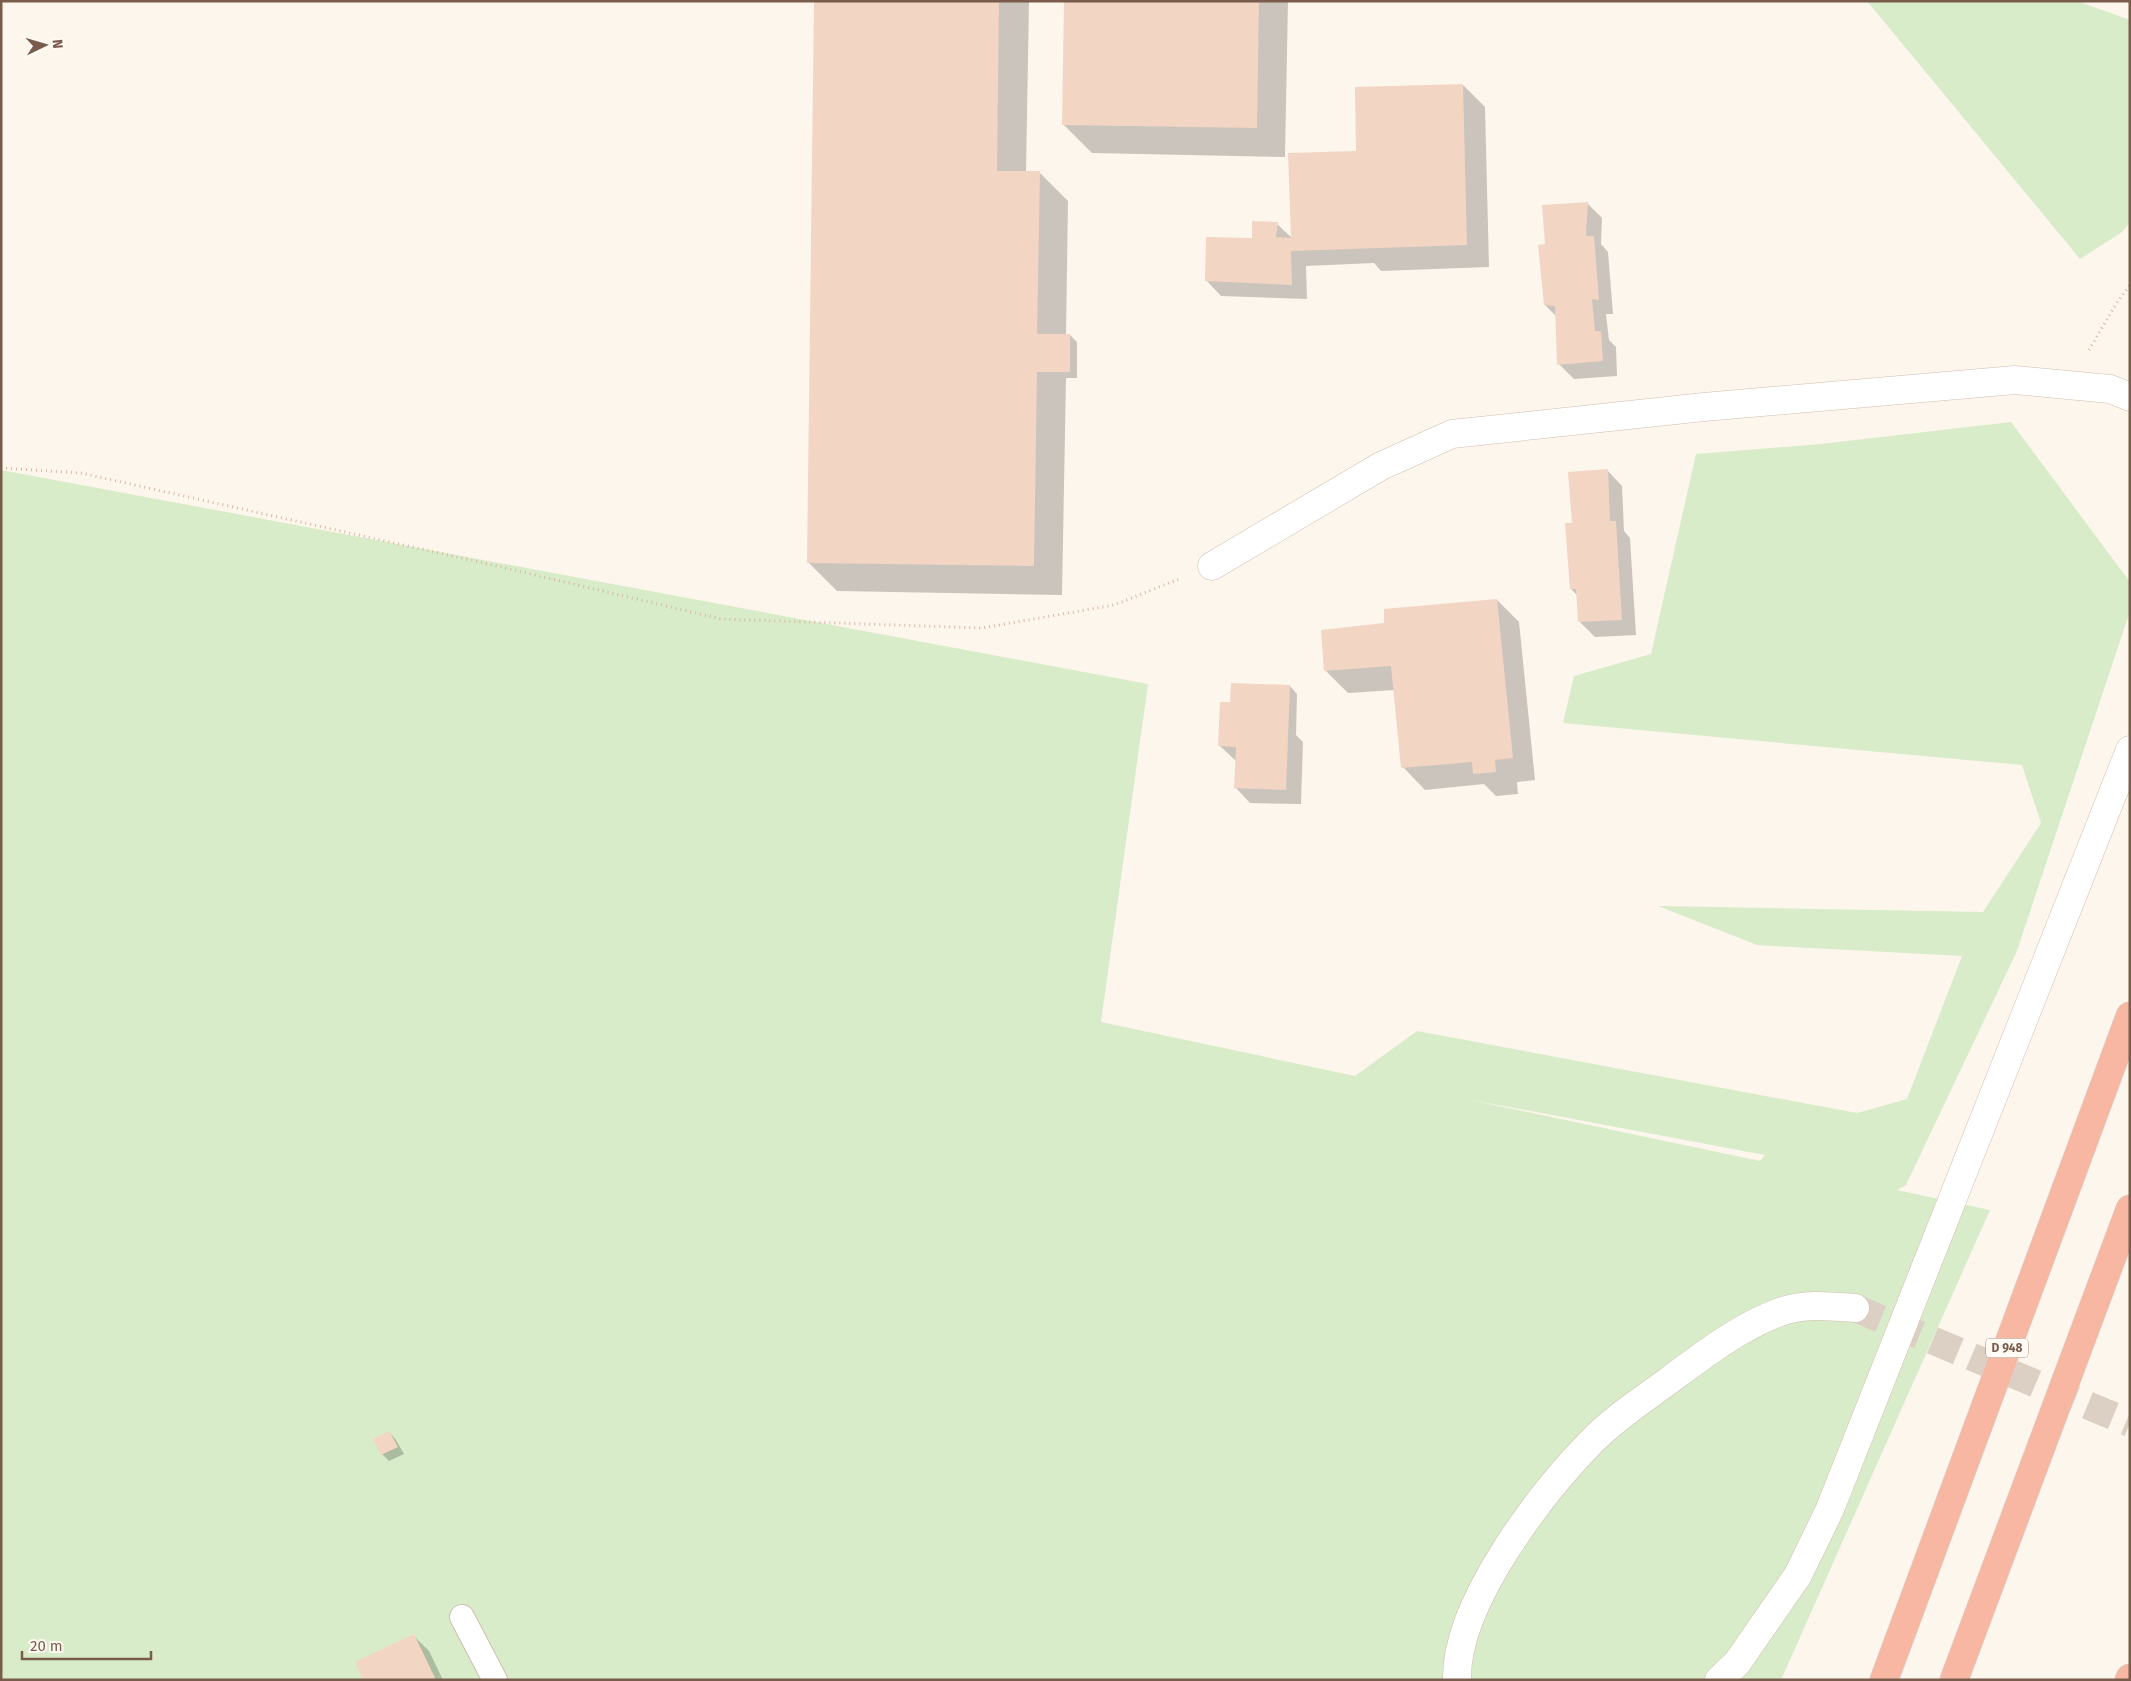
<svg xmlns="http://www.w3.org/2000/svg" width="2131" height="1681" viewBox="0 0 2131 1681" font-family="'Fira Sans',sans-serif">
<style>
.green{fill:#d8ecc9;fill-rule:evenodd}
.shadow{fill:#0003}
.building{fill:#f3d5c3}
.lines{fill:none;stroke-linecap:round;stroke-linejoin:round}
.street-tunnel{stroke:#dcd0c4;stroke-width:28;stroke-dasharray:28 14;stroke-linecap:butt}
.lane-casing{stroke:#d1beb0;stroke-width:26}
.street-casing{stroke:#d1beb0;stroke-width:29}
.highway-casing{stroke:#dad1cd;stroke-width:29}
.path{stroke:#d9b8a5;stroke-width:3;stroke-dasharray:1 4;stroke-linecap:butt}
.lane{stroke:#fff;stroke-width:24}
.street{stroke:#fff;stroke-width:28}
.highway{stroke:#f7b7a3;stroke-width:28}
.labels{text-anchor:middle;dominant-baseline:central;stroke-width:5;stroke-linejoin:round;paint-order:stroke}
.shield{fill:#fffaf3;stroke:#a28b7f;stroke-width:1}
.shield-label{font-size:12px;font-weight:bold;fill:#7a5c4d}
</style>
<rect width="100%" height="100%" fill="#fdf6ec"/>
<path class="green" d="M1867 1H2077L2130 20V222L2122 232 2080 259Z
M2011 422 2130 582V611L2017 951 1906 1185 1897 1190 1990 1210 1781 1680H1V470L1148 684 1101 1022 1355 1076 1417 1031 1857 1113 1907 1099 1962 956 1757 945 1658 906 1983 912 2041 823 2022 765 1563 723 1574 676 1651 654 1696 454 1821 444ZM1466 1099 1765 1155 1760 1161Z"/>
<path class="shadow" d="M816 1H1029L1026 172H1039L1068 201 1066 335H1070L1077 342V378H1066L1062 595 837 591 808 562Z
M1065 1H1288L1285 157 1092 153 1063 124Z
M1463 85 1485 107 1489 267 1381 271 1374 263 1306 266 1307 299 1221 296 1206 280 1253 239 1277 224 1292 238Z
M1587 203 1602 218 1601 244 1608 252 1613 314H1606L1609 340 1616 347 1617 376 1574 379 1559 364 1557 317 1545 305 1547 245Z
M1607 470 1622 486 1624 531 1630 538 1636 635 1595 637 1580 622 1577 595 1571 589 1573 524Z
M1497 600 1519 622 1535 780 1517 782 1518 794 1496 796 1484 784 1425 790 1403 767 1395 690 1348 693 1326 671 1386 624Z
M1290 686 1297 694 1296 735 1303 742 1301 804 1250 803 1235 787 1236 761 1220 746 1231 704Z
M389 1432 396 1440 404 1454 389 1461 382 1454Z
M414 1636 429 1651 443 1680H364Z"/>
<path class="building" d="M814 1H999L997 171H1040L1037 334H1070V372H1037L1034 566 807 563Z
M1064 1H1259L1257 128 1062 125Z
M1463 84 1467 245 1291 251 1292 285 1205 281 1206 237 1252 238V221L1278 222 1276 237 1291 238 1288 153 1356 151 1355 87Z
M1588 202 1586 236H1594L1599 300 1592 299 1595 331H1601L1603 361 1557 365 1555 306 1544 305 1538 245 1545 244 1542 205Z
M1608 469 1610 521H1616L1622 620 1578 622 1576 589H1570L1565 523H1572L1568 472Z
M1497 599 1513 758 1495 760 1496 772 1473 774 1472 762 1401 768 1391 666 1324 671 1321 630 1384 623V609Z
M1231 683 1290 685 1286 790 1234 788 1236 747 1218 746 1220 702H1230Z
M389 1431 398 1447 381 1455 373 1439Z
M414 1634 436 1680H363L355 1662Z"/>
<g class="lines">
<path class="street-tunnel" d="M1855 1308 2130 1423"/>
<defs>
<path id="lane" d="M462 1617 495 1680"/>
<path id="street" d="M1212 566 1381 466 1452 434 1704 407 2015 380 2110 389 2130 397
M1457 1680C1455 1604 1541 1493 1593 1440 1615 1418 1642 1400 1667 1382 1702 1356 1739 1327 1780 1312 1804 1303 1830 1306 1855 1308
M1719 1680 1737 1663 1798 1575 1830 1509 2130 750"/>
<path id="highway" d="M1884 1680 2130 1016
M1954 1680 2130 1209
M2129 1680 2130 1678"/>
</defs>
<use href="#lane" class="lane-casing"/>
<use href="#street" class="street-casing"/>
<use href="#highway" class="highway-casing"/>
<path class="path" d="M2089 350 2116 304 2130 285
M1 468 81 473 484 563 721 619 982 628 1114 605 1179 579"/>
<use href="#lane" class="lane"/>
<use href="#street" class="street"/>
<use href="#highway" class="highway"/>
</g>
<g class="labels">
<rect class="shield" x="1986" y="1338.5" width="42" height="19" rx="4"/>
<g class="shield-label">
<text x="2007" y="1348">D 948</text>
</g>
</g>
<rect width="2131" height="1681" fill="none" stroke="#7a5c4d" stroke-width="5"/>
<g transform="translate(45 45) rotate(85)" stroke="#fffaf3" stroke-width="4" paint-order="stroke">
<path d="M0-4L9 19L0 12L-9 19Z" fill="#7a5c4d"/>
<text y="-8" font-size="14" font-weight="bold" text-anchor="middle" fill="#7a5c4d">N</text>
</g>
<path d="M22 1651v8h129v-8" fill="none" stroke="#7a5c4d" stroke-width="2.5"/>
<text x="30" y="1651" font-size="15" fill="#7a5c4d" stroke="#fffaf3" stroke-width="4" paint-order="stroke">20 m</text>
</svg>
